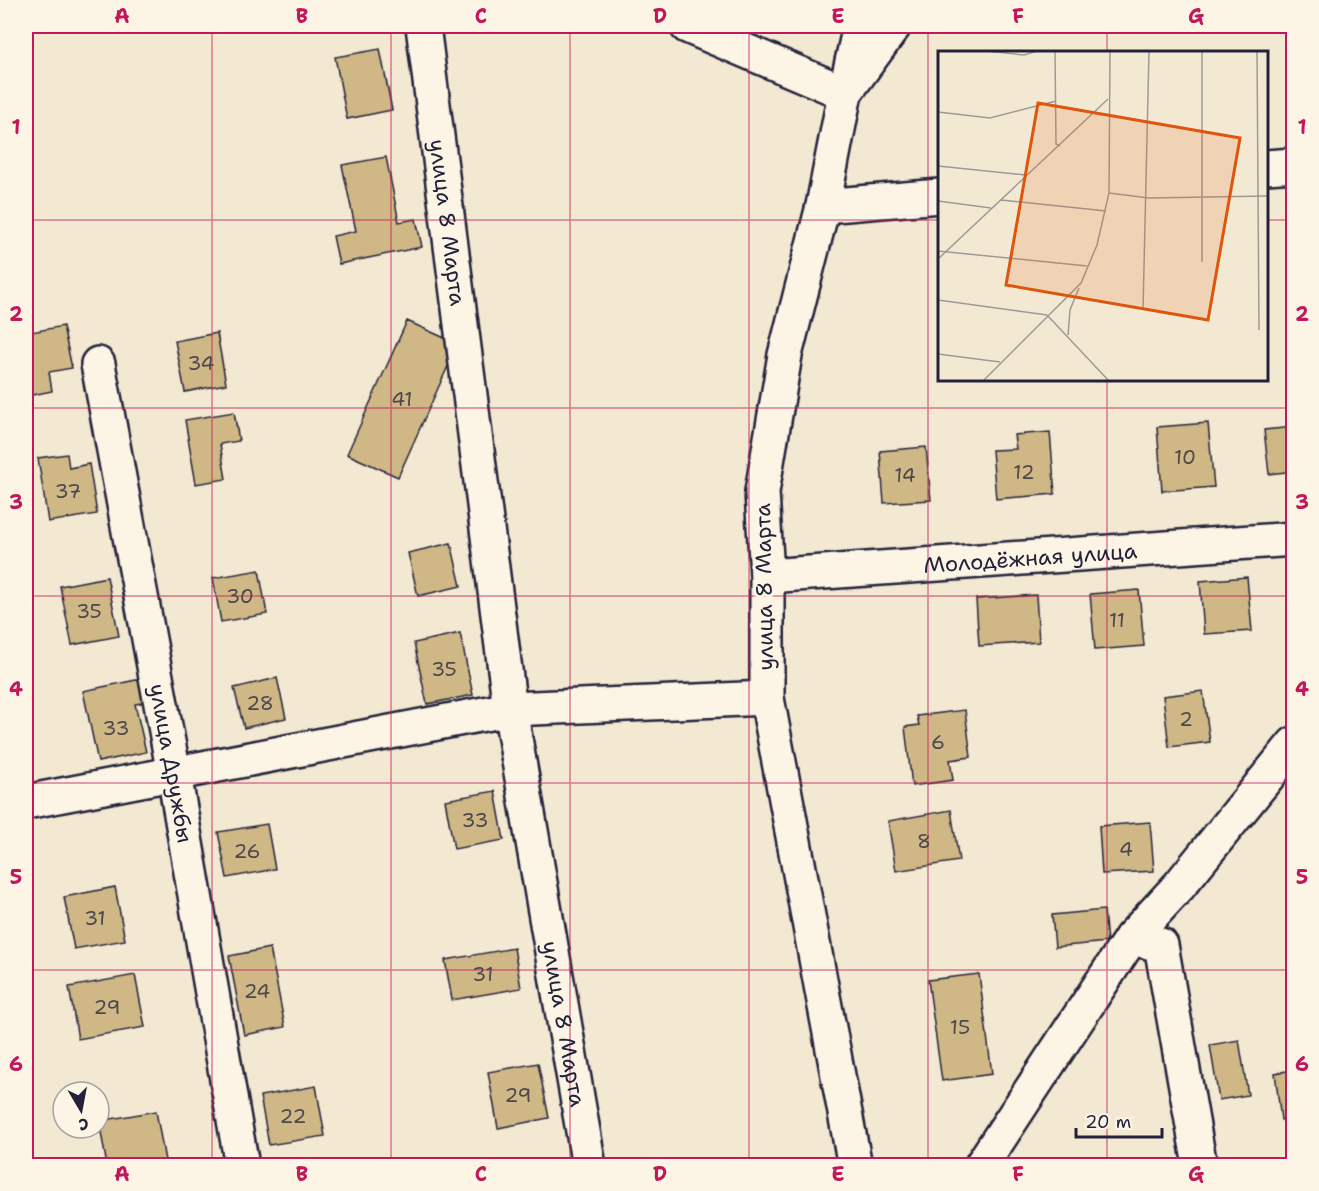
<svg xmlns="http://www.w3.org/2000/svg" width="1319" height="1191" viewBox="0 0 1319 1191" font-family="'Shantell Sans',sans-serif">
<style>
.building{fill:#cfb786;stroke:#22223b;stroke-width:1.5}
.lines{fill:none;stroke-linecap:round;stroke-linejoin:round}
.minor-casing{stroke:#22223b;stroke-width:38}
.minor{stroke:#fcf5e5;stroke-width:33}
.grid{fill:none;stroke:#c2185b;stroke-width:1.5;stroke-opacity:0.55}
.labels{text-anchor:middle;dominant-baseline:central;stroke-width:6;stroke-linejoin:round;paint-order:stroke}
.number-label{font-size:20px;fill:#4d474e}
.street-label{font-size:22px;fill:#22223b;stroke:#fcf5e5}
.inset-road{fill:none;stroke:#9f9996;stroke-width:1.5}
.view{fill:#de560e;fill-opacity:0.15;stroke:#de560e;stroke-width:3}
.inset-edge{fill:none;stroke:#22223b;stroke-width:3}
.neatline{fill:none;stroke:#c2185b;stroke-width:2}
.grid-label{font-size:20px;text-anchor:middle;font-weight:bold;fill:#c2185b}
</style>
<rect width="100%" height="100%" fill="#f3e9d2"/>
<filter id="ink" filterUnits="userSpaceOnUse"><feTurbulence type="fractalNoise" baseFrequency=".0167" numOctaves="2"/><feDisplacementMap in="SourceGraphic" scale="12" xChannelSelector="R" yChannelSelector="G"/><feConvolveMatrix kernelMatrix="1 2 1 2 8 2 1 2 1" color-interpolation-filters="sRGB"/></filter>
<g filter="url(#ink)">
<path class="building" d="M380 49 392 110 347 119 335 57Z
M1294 78V116L1290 79Z
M386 157 399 222 416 219 422 247 339 264 333 236 356 231 342 165Z
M407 321 458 344 398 477 347 454Z
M63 326 72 368 49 372 52 391 27 396 26 387V333Z
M217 333 226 384 185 392 175 341Z
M234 412 239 441 220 444 226 479 196 484 185 420Z
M1208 423 1214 487 1162 491 1157 427Z
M1294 427V471L1269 474 1264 430Z
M1050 432 1055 494 996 499 992 450 1016 449 1014 435Z
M926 447 931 500 884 503 880 451Z
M67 454 69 468 89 464 97 514 48 522 38 458Z
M451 543 461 586 418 596 408 553Z
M259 570 267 614 221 622 213 578Z
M107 577 119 636 72 645 60 586Z
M1247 577 1252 631 1204 634 1200 581Z
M1139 590 1144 646 1095 650 1090 594Z
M1036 595 1039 642 979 646 976 599Z
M460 633 473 695 427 704 414 643Z
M277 678 286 718 244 728 234 688Z
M141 679 147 702 135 704 146 752 98 762 83 691Z
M1203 691 1210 742 1169 747 1163 696Z
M965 710 971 757 950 760 953 780 912 786 905 727 919 725 917 716Z
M495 791 504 840 454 849 445 800Z
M951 810 959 861 896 871 888 821Z
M1150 822 1154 871 1102 874 1099 826Z
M267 824 275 869 227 878 218 832Z
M115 887 125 940 74 949 64 897Z
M1104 910 1107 942 1055 947 1052 915Z
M270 948 285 1027 244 1035 229 956Z
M514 948 521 988 452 1000 445 960Z
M979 974 992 1074 942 1081 928 980Z
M135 975 145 1027 78 1039 69 987Z
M1239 1040 1248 1095 1219 1100 1210 1045Z
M538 1063 549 1118 498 1128 488 1072Z
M1294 1070V1118L1281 1120 1275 1073Z
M316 1086 325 1136 269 1145 260 1096Z
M156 1111 166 1166H107L99 1121Z"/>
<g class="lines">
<defs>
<g id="minor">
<path id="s1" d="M423 26 510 709 589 1166"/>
<path d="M687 26 845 93 860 26"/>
<path d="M1266 167 1294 165"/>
<path d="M823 206 940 196"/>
<path id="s2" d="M98 364 174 774 242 1166"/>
<path id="s3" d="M767 576 1294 539"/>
<path d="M26 802 510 709 767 698"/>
<path d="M1131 938 1161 945 1200 1166"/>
<path d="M855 1166 767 698V576L762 492 785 355 823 206 845 93 894 26"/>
<path d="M981 1166 1131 938 1179 886 1294 744"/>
</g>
</defs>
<use href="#minor" class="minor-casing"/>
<use href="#minor" class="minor"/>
</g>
</g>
<path class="grid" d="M212 26V1166M391 26V1166M570 26V1166M749 26V1166M928 26V1166M1107 26V52M26 220H940M1266 220H1294M1107 380V1166M26 408H1294M26 596H1294M26 783H1294M26 970H1294"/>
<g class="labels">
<g class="number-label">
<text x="201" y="363">34</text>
<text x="402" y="399">41</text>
<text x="1185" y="457">10</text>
<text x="1024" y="472">12</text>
<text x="905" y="475">14</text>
<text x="68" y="491">37</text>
<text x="240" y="596">30</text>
<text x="89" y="611">35</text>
<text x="1117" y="620">11</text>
<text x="444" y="669">35</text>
<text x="260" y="703">28</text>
<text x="1186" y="719">2</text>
<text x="116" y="728">33</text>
<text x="938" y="742">6</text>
<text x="475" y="820">33</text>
<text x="924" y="841">8</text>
<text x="1126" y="849">4</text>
<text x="247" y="851">26</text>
<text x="95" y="918">31</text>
<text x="483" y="974">31</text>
<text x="257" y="991">24</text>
<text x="107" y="1007">29</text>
<text x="960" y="1027">15</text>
<text x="518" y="1095">29</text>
<text x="293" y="1116">22</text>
</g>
<g class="street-label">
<text stroke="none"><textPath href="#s1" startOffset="198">улица 8 Марта</textPath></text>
<text stroke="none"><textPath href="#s3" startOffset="264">Молодёжная улица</textPath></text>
<text transform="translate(764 587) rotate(-91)">улица 8 Марта</text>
<text stroke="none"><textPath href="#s2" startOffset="406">улица Дружбы</textPath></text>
<text stroke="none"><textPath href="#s1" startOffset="1008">улица 8 Марта</textPath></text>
</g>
</g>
<g transform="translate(938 51)">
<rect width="330" height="330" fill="#f3e9d2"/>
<path class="inset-road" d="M48 0 86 4 99 0M117 0 118 93 122 95M264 0V211M319 0 321 279M0 61 52 67 118 50M0 115 88 124M171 142 211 147 330 145M63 149 168 160M0 150 53 157M0 200 149 215M0 208 170 48M0 249 109 264M205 259 211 0M109 264 171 330M130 284 132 259 141 237M0 303 62 311M45 330 143 232 159 194 171 142 172 0"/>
<path class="view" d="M100 52 302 87 270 269 68 234Z"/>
<rect width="330" height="330" class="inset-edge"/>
</g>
<rect width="1319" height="1191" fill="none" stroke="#fcf5e5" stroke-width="66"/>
<g transform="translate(81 1110) rotate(170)"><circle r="28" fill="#fcf5e5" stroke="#a5a1a1" stroke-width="1.5"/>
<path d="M0-4.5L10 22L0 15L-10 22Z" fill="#22223b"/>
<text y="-9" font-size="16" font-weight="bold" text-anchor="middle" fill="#22223b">С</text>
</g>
<path d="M1076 1128v9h86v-9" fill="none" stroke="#22223b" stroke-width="3"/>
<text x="1085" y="1128" font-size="18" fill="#22223b" stroke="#fcf5e5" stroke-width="4.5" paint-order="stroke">20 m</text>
<rect x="33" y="33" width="1253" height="1125" class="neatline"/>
<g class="grid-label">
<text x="122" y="23">A</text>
<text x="302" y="23">B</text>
<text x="481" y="23">C</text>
<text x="660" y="23">D</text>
<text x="838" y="23">E</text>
<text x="1018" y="23">F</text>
<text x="1196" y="23">G</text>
<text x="16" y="134">1</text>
<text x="1302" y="134">1</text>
<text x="16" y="321">2</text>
<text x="1302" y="321">2</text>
<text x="16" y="509">3</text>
<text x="1302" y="509">3</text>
<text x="16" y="696">4</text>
<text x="1302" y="696">4</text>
<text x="16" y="884">5</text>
<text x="1302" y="884">5</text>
<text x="16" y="1071">6</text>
<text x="1302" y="1071">6</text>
<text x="122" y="1181">A</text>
<text x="302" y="1181">B</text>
<text x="481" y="1181">C</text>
<text x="660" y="1181">D</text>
<text x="838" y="1181">E</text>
<text x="1018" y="1181">F</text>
<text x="1196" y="1181">G</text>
</g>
</svg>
